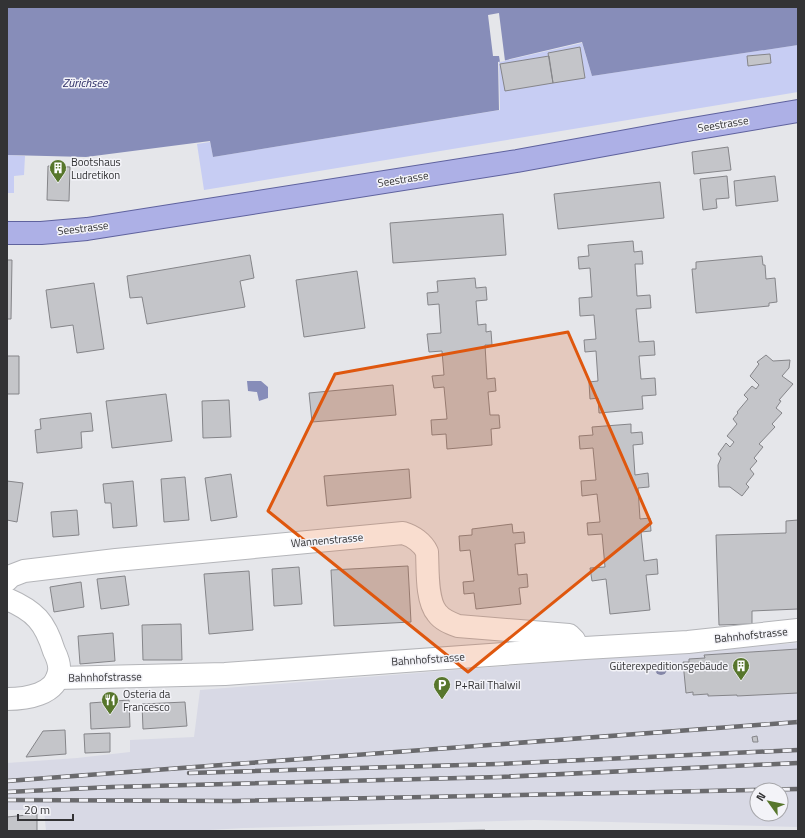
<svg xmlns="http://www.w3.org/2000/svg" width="805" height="838" viewBox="0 0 805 838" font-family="'Titillium Web',sans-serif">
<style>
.built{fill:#d8d9e5;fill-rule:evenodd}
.green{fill:#c7cdf3}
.water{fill:#878db9}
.pier{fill:#e5e6ea}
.building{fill:#c4c5c9;stroke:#858589}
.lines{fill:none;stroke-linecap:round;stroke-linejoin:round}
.minor-casing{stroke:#b4b5b9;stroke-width:24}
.tertiary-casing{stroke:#b4b5b9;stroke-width:24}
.primary-casing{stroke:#5f629e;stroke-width:24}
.minor{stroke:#fff;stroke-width:22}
.tertiary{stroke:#fff;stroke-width:22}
.primary{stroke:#adb0e6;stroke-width:22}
.rail-casing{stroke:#6a6a6d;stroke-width:4.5}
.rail{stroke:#f3f3f8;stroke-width:3;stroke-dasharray:9;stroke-linecap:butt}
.tree{fill:#8486a7}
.marked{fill:#df570e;fill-opacity:0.2;stroke:#df570e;stroke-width:3;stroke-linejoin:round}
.labels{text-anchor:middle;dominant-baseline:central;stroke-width:3;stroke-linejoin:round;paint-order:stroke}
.street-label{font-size:11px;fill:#333335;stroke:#f3f3f8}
.poi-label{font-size:11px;fill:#333335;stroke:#f3f3f8;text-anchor:start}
.water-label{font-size:12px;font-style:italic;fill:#2b2c64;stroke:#f3f3f8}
</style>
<rect width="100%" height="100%" fill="#e5e6ea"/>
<path class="built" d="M798 643V827L534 820 244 828 191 831H46L44 810H7V763L77 758 130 752V740L194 737 200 690ZM757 790H781V814H757Z"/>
<path class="green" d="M582 43 592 76 798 45V92L204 190 197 144 210 142 213 157 500 110 499 62Z
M7 155 25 156 24 175 14 176V193H7Z"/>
<path class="water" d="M7 7H798V45L592 76 582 42 498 62 499 110 213 157 210 141 86 157 7 155Z
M247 381H261L268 387V398L259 401 257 392 248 391Z"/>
<path class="pier" d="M499 13 505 61 500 62 499 56H493L488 15Z"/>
<path class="building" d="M580 47 585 78 553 83 548 53Z
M770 54 771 63 748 66 747 56Z
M549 56 553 83 505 91 500 64Z
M728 147 731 170 694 174 692 152Z
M48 166 70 167 69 201 47 200Z
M727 176 729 198 716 199 717 208 703 210 700 179Z
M775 176 778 201 736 206 734 181Z
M660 182 664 218 558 229 554 194Z
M503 214 506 255 393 263 390 223Z
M633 241 634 252 642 251 643 264H635L637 296 650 295 651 308 636 309 639 342 654 341 655 355 639 356 641 379 655 378 656 395 642 396 643 409 599 413 598 398 590 399 589 382 598 381 596 351 585 352 584 340 596 339 594 315 580 316 579 298 592 297 590 268 579 269 578 257 589 256 588 245Z
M250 255 254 278 240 281 245 307 147 324 142 297 130 298 127 276Z
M762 256 763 265H765L766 279 775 278 777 302 769 303V306L696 313 692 269H696V262Z
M7 260H12L11 319H7Z
M357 271 365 328 304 337 296 280Z
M475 278 476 288 486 287 487 300 476 301 478 325 486 324V332L491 331 492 345H485L487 379 495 378 496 391 488 392 490 415H499L500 428 491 429 492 445 447 449 446 434 432 435 431 420 447 419 444 387 434 388 432 376 444 375 442 351 429 352 427 334 441 333 439 304 428 305 427 293 438 292 437 281Z
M94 283 104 349 77 353 73 325 51 328 46 290Z
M766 355 773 361 790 360 789 368 782 376 793 384 779 400 781 401 776 408 782 413 772 424 775 427 759 444 763 447 754 458 757 461 750 469 754 474 746 484 749 487 742 496 730 487H719L718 465 721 458 718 454 726 443 730 447 734 442 727 436 737 424 733 419 738 413 737 412 748 399 744 395 752 386 756 389 759 385 750 376 759 364 757 362Z
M7 356H19V394H7Z
M393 385 396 415 312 422 309 393Z
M166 394 172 441 112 448 106 401Z
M229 400 231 437 203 438 202 401Z
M91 413 93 431 81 432 82 448 37 453 35 430 41 429 40 419Z
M631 424V433L642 432 643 444 633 445 635 475 648 473 649 487 638 488 640 519 650 518 651 531 641 532 644 561 657 559 658 574 646 575 650 610 610 614 606 579 592 581 590 568 605 567 602 534 588 535 587 523 600 522 597 494 582 496 581 481 596 480 593 448 580 449 579 436 593 435 592 427Z
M409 469 411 498 327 506 324 476Z
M231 474 237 517 211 521 205 478Z
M185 477 189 520 164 522 161 479Z
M7 481 23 483 17 522 7 520Z
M133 481 137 526 113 528 111 503H105L103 484Z
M77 510 79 535 53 537 51 512Z
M798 520V609L752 611V624L719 625 716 535 786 533V521Z
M512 524 513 533 524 532 525 543 515 544 518 575 527 574 528 587 519 588 521 604 476 609 474 593 464 594 463 582 474 581 470 550 460 551 459 536 472 535V529Z
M408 566 411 622 334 626 331 570Z
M299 567 302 604 274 606 272 569Z
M249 571 253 630 209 634 204 574Z
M125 576 129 605 101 609 97 579Z
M81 582 84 607 54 612 50 587Z
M181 624 182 660H143L142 625Z
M113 633 115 661 80 664 78 636Z
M798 649V693L737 696V695L708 696V694L693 695V692L686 693 683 662H689V659L705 658 704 655Z
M129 700 130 727 91 729 90 703Z
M185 702 187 726 143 729 142 704Z
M65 730 66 754 26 757 43 731Z
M110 733V752L85 753 84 734Z
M757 736 758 742H753L752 737Z
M37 814V831H7V817Z
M485 830V831H419Z"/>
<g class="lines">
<defs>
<path id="minor" d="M7 580 11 576 24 571 116 560 403 533C413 536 423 543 427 552 428 569 426 600 437 613 442 620 450 623 458 626L569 635 574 640 578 648
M57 678 225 674 585 648 688 642 798 630"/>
<path id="tertiary" d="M7 599C35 611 45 622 54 651 57 657 60 664 59 671 57 695 25 699 7 699"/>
<path id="primary" d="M7 233H41L87 229 517 161 681 131 798 111"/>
</defs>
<use href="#minor" class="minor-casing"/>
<use href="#tertiary" class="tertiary-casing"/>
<use href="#primary" class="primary-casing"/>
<use href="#minor" class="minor"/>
<use href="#tertiary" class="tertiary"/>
<use href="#primary" class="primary"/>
<defs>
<path id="rail" d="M189 773 498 764 798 750
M7 781 798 722
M7 792 112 787 500 777 798 763
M7 800 235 801 798 789"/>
</defs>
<use href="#rail" class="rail-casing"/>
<use href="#rail" class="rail"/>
</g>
<circle class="tree" cx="661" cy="669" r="6"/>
<path class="marked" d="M568 332 651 523 468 672 268 511 335 374Z"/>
<defs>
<symbol id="building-pin" viewBox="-11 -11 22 30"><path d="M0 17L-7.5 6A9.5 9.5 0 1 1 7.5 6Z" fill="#57762c" stroke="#f3f3f8"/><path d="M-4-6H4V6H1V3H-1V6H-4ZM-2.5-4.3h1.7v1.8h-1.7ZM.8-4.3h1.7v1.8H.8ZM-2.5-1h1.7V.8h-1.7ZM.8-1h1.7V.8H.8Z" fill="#fff"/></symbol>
<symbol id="parking-pin" viewBox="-11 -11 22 30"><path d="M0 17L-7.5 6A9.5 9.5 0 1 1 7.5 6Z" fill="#57762c" stroke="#f3f3f8"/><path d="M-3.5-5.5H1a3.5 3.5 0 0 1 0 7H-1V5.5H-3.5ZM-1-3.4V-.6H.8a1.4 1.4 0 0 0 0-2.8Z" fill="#fff"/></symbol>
<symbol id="restaurant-pin" viewBox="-11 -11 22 30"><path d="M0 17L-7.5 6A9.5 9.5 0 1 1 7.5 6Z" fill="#57762c" stroke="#f3f3f8"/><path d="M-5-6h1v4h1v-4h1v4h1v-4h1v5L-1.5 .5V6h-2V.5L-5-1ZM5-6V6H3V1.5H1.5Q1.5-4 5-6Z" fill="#fff"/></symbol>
</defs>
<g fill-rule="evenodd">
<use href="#building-pin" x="48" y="158" width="20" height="27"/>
<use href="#building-pin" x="731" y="656" width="20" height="27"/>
<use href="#parking-pin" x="432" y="675" width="20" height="27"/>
<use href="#restaurant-pin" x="100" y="690" width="20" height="27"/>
</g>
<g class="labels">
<g class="street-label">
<text transform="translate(723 124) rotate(-9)">Seestrasse</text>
<text transform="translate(403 179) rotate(-9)">Seestrasse</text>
<text transform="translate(83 228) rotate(-7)">Seestrasse</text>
<text transform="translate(327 540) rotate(-5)">Wannenstrasse</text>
<text transform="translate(751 635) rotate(-6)">Bahnhofstrasse</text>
<text transform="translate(428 659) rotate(-4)">Bahnhofstrasse</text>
<text transform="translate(105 677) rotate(-1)">Bahnhofstrasse</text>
</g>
<g class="poi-label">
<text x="71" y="162">Bootshaus<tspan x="71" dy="13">Ludretikon</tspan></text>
<text x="728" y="666" text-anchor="end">Güterexpeditionsgebäude</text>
<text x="455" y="685">P+Rail Thalwil</text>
<text x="123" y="694">Osteria da<tspan x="123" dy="13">Francesco</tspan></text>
</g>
<g class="water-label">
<text x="85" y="82">Zürichsee</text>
</g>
</g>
<rect width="805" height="838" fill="none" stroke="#333335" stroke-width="16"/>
<g transform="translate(769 802) rotate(303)"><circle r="19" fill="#f3f3f8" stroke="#a6a6aa"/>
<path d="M0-3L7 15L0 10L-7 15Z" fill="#57762c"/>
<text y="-6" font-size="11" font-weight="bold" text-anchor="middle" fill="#333335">N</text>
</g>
<path d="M18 814v6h55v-6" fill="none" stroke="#333335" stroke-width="2"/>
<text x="24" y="814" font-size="12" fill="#333335" stroke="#f3f3f8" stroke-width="3" paint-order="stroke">20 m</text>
</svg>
